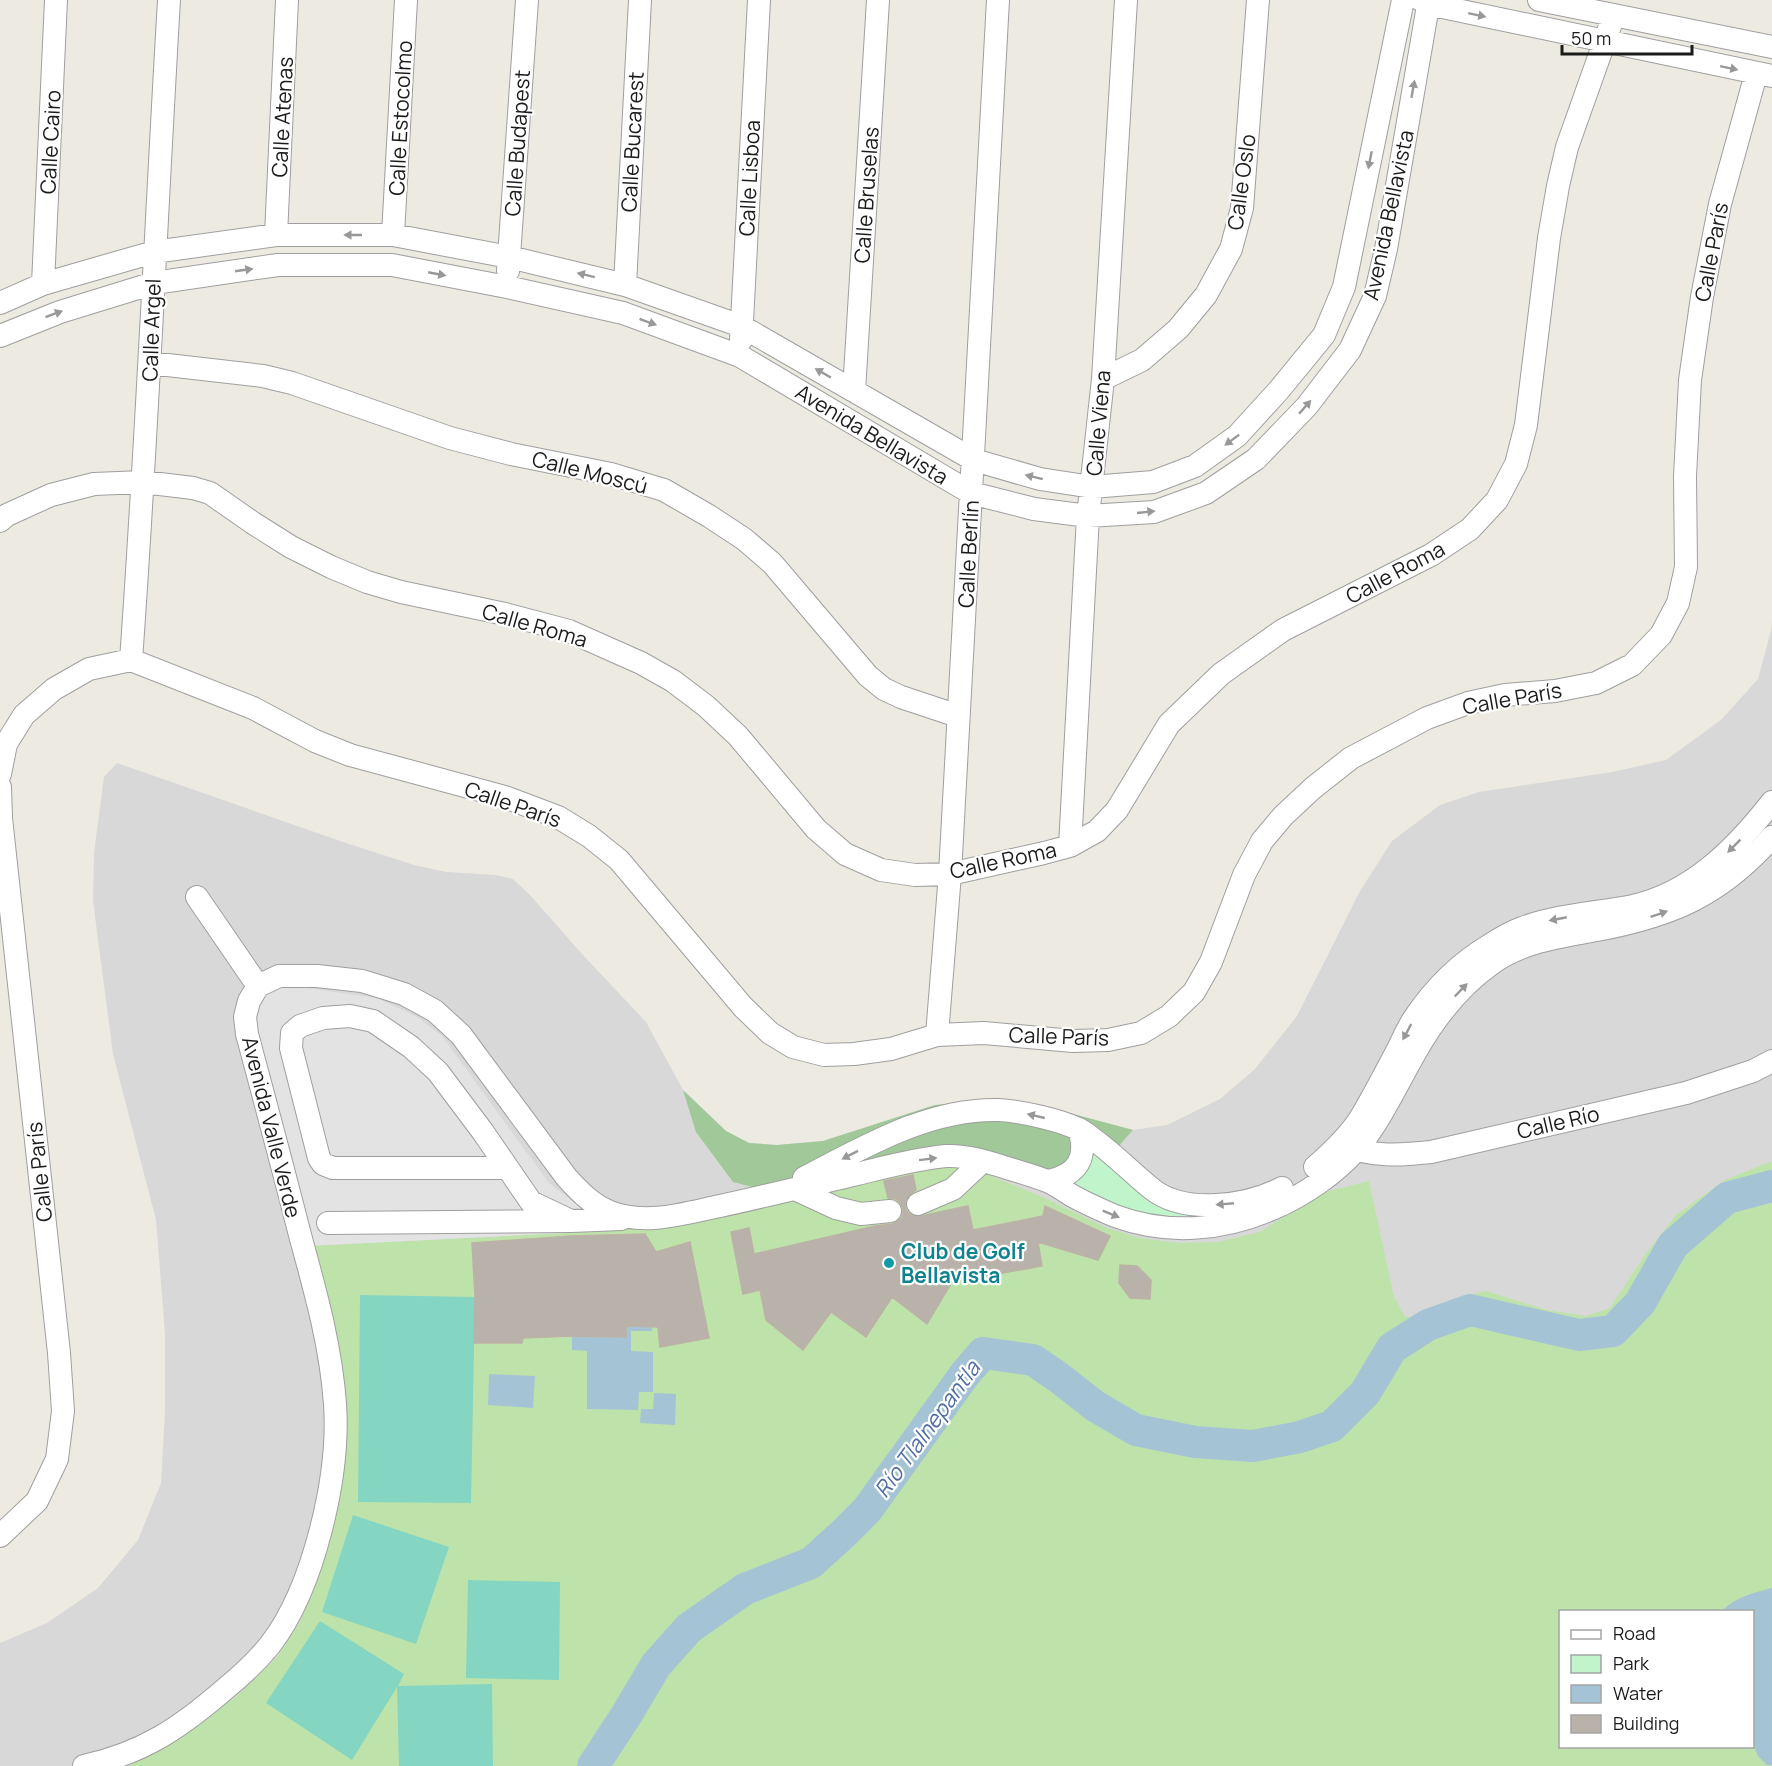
<svg xmlns="http://www.w3.org/2000/svg" width="1772" height="1766" viewBox="0 0 1772 1766" font-family="Manrope,sans-serif">
<style>
.residential{fill:#d9d8d8;fill-rule:evenodd}
.grass{fill:#bee3aa;fill-rule:evenodd}
.forest{fill:#a0c899}
.park{fill:#c0f4cb}
.pitch{fill:#84d5c2}
.parking{fill:#e3e3e3}
.water{fill:#a4c4d6}
.lines{fill:none;stroke-linecap:round;stroke-linejoin:round}
.river{stroke:#a4c4d6;stroke-width:32}
.building{fill:#b8b2ab;stroke:#bcb2a5;stroke-width:1.5}
.minor-casing{stroke:#9f9f9f;stroke-width:24}
.minor{stroke:#fff;stroke-width:22}
.oneway{fill:#989898}
.culture-dot{fill:#0f9aa8;stroke:#fff;stroke-width:2}
.labels{text-anchor:middle;dominant-baseline:central;stroke-width:4.5;stroke-linejoin:round;paint-order:stroke}
.street-label{font-size:21px;fill:#1b1b1b;stroke:#fff}
.culture-label{font-size:21px;font-weight:bold;fill:#0d838f;stroke:#fff;text-anchor:start}
.water-label{font-size:22px;font-style:italic;fill:#506da1;stroke:#fff}
</style>
<rect width="100%" height="100%" fill="#eceae1"/>
<path class="residential" d="M1772 622V1766H0V1643L47 1623 98 1588 138 1540 161 1483 165 1412V1333L156 1220 113 1054 93 901 94 853 104 777 117 763 343 842 414 865 446 872 496 875 513 879 530 895 582 954 646 1022 683 1090 726 1131 749 1143 777 1145 823 1141 935 1105 1036 1104 1133 1130 1167 1125 1220 1099 1254 1070 1297 1016 1360 891 1392 841 1440 805 1479 792 1612 772 1666 760 1721 720 1758 679 1771 631ZM1560 1612H1752V1746H1560Z"/>
<path class="grass" d="M1772 1161V1766H593L604 1748 591 1766H128L159 1750 214 1713 239 1694 278 1656 300 1622 317 1580 331 1530 337 1481 307 1246 565 1233 637 1227 921 1170 952 1167 989 1175 1043 1197 1107 1228 1140 1238 1178 1243 1217 1242 1260 1232 1308 1201 1329 1191 1369 1181 1394 1297 1405 1316 1416 1319 1453 1299 1486 1291 1547 1310 1586 1316 1610 1308 1645 1255 1676 1215 1725 1180ZM946 1400 867 1510 847 1530 945 1400ZM1560 1612H1752V1746H1560Z"/>
<path class="forest" d="M683 1090 726 1131 749 1143 777 1145 823 1141 935 1105 989 1100 1036 1104 1133 1130 1108 1158 1071 1161 1046 1178 983 1156 768 1191 733 1182 696 1132Z"/>
<path class="park" d="M1073 1132 1143 1190 1254 1215 1145 1222 1059 1184 1073 1177Z"/>
<path class="pitch" d="M360 1295 475 1297 471 1503 358 1502Z
M353 1515 449 1547 416 1644 322 1612Z
M468 1580 560 1582 559 1680 466 1678Z
M320 1621 404 1674 398 1686 492 1684 493 1766H399L397 1687 352 1760 266 1703Z"/>
<path class="parking" d="M271 985 292 986 377 998 417 1017 442 1036 549 1183 576 1204 637 1227 565 1233 307 1246 251 1025 253 1003Z"/>
<path class="water" d="M626 1326H652V1331H631V1351L653 1352V1392H639L638 1410 587 1409V1351L572 1350V1336H626Z
M489 1374 535 1376 533 1408 488 1405Z
M654 1393 676 1394 675 1425 640 1423 641 1409H653Z
M1772 1588V1765H1767L1758 1756 1753 1744 1752 1612 1722 1611C1735 1597 1753 1593 1772 1588Z"/>
<g class="lines">
<path class="river" d="M593 1766 627 1714 656 1665 689 1628 745 1589 811 1563 843 1534 867 1510 965 1374 983 1353 1033 1360 1058 1377 1095 1406 1136 1430 1195 1442 1253 1446 1300 1437 1332 1426 1365 1393 1392 1348 1428 1325 1470 1310 1579 1335 1613 1331 1640 1303 1673 1245 1727 1198 1772 1186"/>
</g>
<path class="building" d="M913 1175 916 1190 908 1196 905 1203 906 1210 909 1214 916 1217 968 1206 973 1230 1043 1216 1045 1206 1110 1236 1098 1260 1038 1242 1042 1266 952 1282 927 1324 892 1297 866 1337 831 1312 803 1350 766 1320 760 1290 743 1294 731 1232 749 1228 754 1254 875 1226 892 1224 897 1222 902 1217 903 1209 901 1204 896 1199 888 1198 884 1181Z
M645 1234 656 1252 690 1242 709 1338 660 1347 658 1327 626 1326V1337L572 1336 523 1338 522 1343H474L475 1297 472 1243 571 1236Z
M1120 1265 1137 1266 1151 1280 1150 1299 1130 1298 1119 1283Z"/>
<g class="lines">
<defs>
<path id="minor" d="M1421 0 1428 4 1772 76
M1539 0 1772 47
M276 235 287 0
M393 235 406 0
M508 271 527 0
M43 284 56 0
M625 285 640 0
M0 303 43 284 154 252 276 235H393L509 257 625 285 741 326 974 460 1040 479 1092 487 1153 482 1195 466 1237 436 1279 390 1324 335 1344 287 1403 0
M0 336 60 312 154 283 278 265H392L507 287 623 313 740 356 971 493 1034 509 1088 516 1154 512 1206 493 1256 459 1307 406 1350 350 1375 296 1386 249 1429 0
M741 340 759 0
M150 363 263 376 292 383 450 438 511 454 611 474 664 490 709 516 744 539 772 563 868 676 884 689 901 697 958 716
M1103 379 1142 360 1178 329 1206 295 1231 249 1242 208 1258 0
M854 391 878 0
M0 521 7 515 51 495 94 484 143 482 193 488 210 493 253 523 291 547 331 567 367 582 401 592 505 614 569 631 641 663 673 681 706 706 738 736 816 829 845 854 881 870 915 875 950 874 1044 853 1070 846 1097 831 1117 810 1169 724 1221 674 1283 630 1431 555 1470 529 1497 500 1516 464 1526 425 1549 238 1558 186 1567 147 1614 15
M131 660C147 440 156 220 169 0
M0 774 6 744 24 715 54 689 89 669 131 660 253 708 315 741 350 755 505 797 558 817 589 836 619 860 743 1007 770 1033 793 1047 824 1055 854 1054 891 1049 937 1035 984 1033 1073 1041 1108 1040 1141 1033 1169 1016 1194 992 1211 962 1244 875 1262 841 1283 816 1313 788 1351 758 1427 718 1468 703 1505 695 1555 691 1596 683 1632 665 1661 635 1678 603 1686 567 1685 476 1690 380 1702 297 1720 204 1756 74
M0 787 1 818 59 1353 63 1411 57 1459 37 1501 0 1536
M1070 846 1088 516 1103 379 1126 0
M197 897 258 986
M937 1035 950 874 998 0
M1344 1144C1369 1158 1403 1155 1431 1152L1686 1093 1753 1071 1772 1061
M1315 1167C1331 1153 1350 1135 1361 1117 1374 1095 1386 1072 1398 1049 1403 1039 1408 1027 1415 1017 1434 989 1460 963 1490 945 1499 939 1511 932 1522 928 1557 915 1596 913 1633 906 1692 893 1736 848 1772 802
M506 1168H333L323 1164 319 1158 291 1048 292 1033 300 1026 323 1018 350 1016 373 1021 411 1047 438 1072 483 1132 531 1202 571 1221
M804 1178C864 1147 929 1108 999 1110 1020 1111 1060 1120 1078 1129 1084 1131 1089 1136 1093 1139 1114 1154 1132 1173 1152 1189 1185 1215 1247 1206 1282 1188
M1049 1181C1078 1174 1088 1158 1079 1129
M795 1189 836 1208 861 1214 890 1211
M918 1204 953 1189 983 1161
M328 1223 571 1221 621 1219
M84 1766C143 1753 180 1728 225 1689 241 1676 257 1661 270 1645 314 1588 340 1475 335 1404 331 1346 315 1290 300 1235 283 1168 265 1101 247 1034L245 1017 249 1001 258 986 279 976H317L362 981 404 994 435 1011 461 1035 567 1178C580 1192 592 1205 610 1212 645 1226 686 1213 720 1206 766 1196 811 1185 857 1174 886 1167 915 1159 946 1156 966 1155 988 1162 1007 1168 1020 1172 1034 1176 1047 1181 1055 1184 1063 1190 1071 1195 1085 1203 1101 1210 1115 1216 1167 1235 1221 1231 1272 1209 1303 1196 1335 1174 1357 1149 1381 1120 1396 1086 1415 1053 1434 1019 1459 987 1491 964 1522 941 1561 937 1597 930 1672 916 1721 895 1772 837"/>
</defs>
<use href="#minor" class="minor-casing"/>
<use href="#minor" class="minor"/>
</g>
<defs><path id="oneway-solid" d="M-6-.8H1V-3.2L6.5 0L1 3.2V.8H-6Z" transform="scale(1.5)"/></defs>
<g class="oneway">
<use href="#oneway-solid" transform="translate(1477 15) rotate(12)"/>
<use href="#oneway-solid" transform="translate(1729 68) rotate(12)"/>
<use href="#oneway-solid" transform="translate(1413 89) rotate(-80)"/>
<use href="#oneway-solid" transform="translate(1370 160) rotate(101)"/>
<use href="#oneway-solid" transform="translate(353 235) rotate(-180)"/>
<use href="#oneway-solid" transform="translate(244 270) rotate(-8)"/>
<use href="#oneway-solid" transform="translate(437 274) rotate(11)"/>
<use href="#oneway-solid" transform="translate(586 275) rotate(-166)"/>
<use href="#oneway-solid" transform="translate(54 314) rotate(-20)"/>
<use href="#oneway-solid" transform="translate(648 322) rotate(20)"/>
<use href="#oneway-solid" transform="translate(823 373) rotate(-150)"/>
<use href="#oneway-solid" transform="translate(1305 407) rotate(-49)"/>
<use href="#oneway-solid" transform="translate(1232 440) rotate(143)"/>
<use href="#oneway-solid" transform="translate(1034 477) rotate(-166)"/>
<use href="#oneway-solid" transform="translate(1146 512) rotate(-6)"/>
<use href="#oneway-solid" transform="translate(1734 846) rotate(135)"/>
<use href="#oneway-solid" transform="translate(1659 914) rotate(-19)"/>
<use href="#oneway-solid" transform="translate(1558 919) rotate(169)"/>
<use href="#oneway-solid" transform="translate(1461 990) rotate(-46)"/>
<use href="#oneway-solid" transform="translate(1407 1032) rotate(118)"/>
<use href="#oneway-solid" transform="translate(1036 1116) rotate(-167)"/>
<use href="#oneway-solid" transform="translate(850 1155) rotate(153)"/>
<use href="#oneway-solid" transform="translate(928 1159) rotate(-7)"/>
<use href="#oneway-solid" transform="translate(1225 1204) rotate(175)"/>
<use href="#oneway-solid" transform="translate(1111 1214) rotate(22)"/>
</g>
<circle class="culture-dot" cx="889" cy="1263" r="6"/>
<g class="labels">
<g class="street-label">
<text transform="translate(282 117) rotate(-87)">Calle Atenas</text>
<text transform="translate(400 118) rotate(-87)">Calle Estocolmo</text>
<text transform="translate(50 142) rotate(-87)">Calle Cairo</text>
<text transform="translate(632 142) rotate(-87)">Calle Bucarest</text>
<text transform="translate(517 143) rotate(-86)">Calle Budapest</text>
<text transform="translate(749 178) rotate(-87)">Calle Lisboa</text>
<text transform="translate(1241 182) rotate(-82)">Calle Oslo</text>
<text transform="translate(866 195) rotate(-86)">Calle Bruselas</text>
<text transform="translate(1388 215) rotate(-78)">Avenida Bellavista</text>
<text transform="translate(1711 252) rotate(-79)">Calle París</text>
<text transform="translate(151 330) rotate(-88)">Calle Argel</text>
<text transform="translate(1098 423) rotate(-85)">Calle Viena</text>
<text transform="translate(872 434) rotate(31)">Avenida Bellavista</text>
<text transform="translate(590 472) rotate(14)">Calle Moscú</text>
<text transform="translate(968 554) rotate(-87)">Calle Berlín</text>
<text transform="translate(1395 572) rotate(-28)">Calle Roma</text>
<text transform="translate(535 625) rotate(16)">Calle Roma</text>
<text transform="translate(1512 698) rotate(-10)">Calle París</text>
<text transform="translate(513 804) rotate(19)">Calle París</text>
<text transform="translate(1003 860) rotate(-12)">Calle Roma</text>
<text transform="translate(1059 1036) rotate(2)">Calle París</text>
<text transform="translate(1558 1122) rotate(-13)">Calle Río</text>
<text transform="translate(272 1127) rotate(76)">Avenida Valle Verde</text>
<text transform="translate(39 1172) rotate(-96)">Calle París</text>
</g>
<g class="culture-label">
<text x="901" y="1251">Club de Golf<tspan x="901" dy="24">Bellavista</tspan></text>
</g>
<g class="water-label">
<text transform="translate(927 1429) rotate(-54)">Río Tlalnepantla</text>
</g>
</g>
<rect x="1559" y="1610" width="195" height="138" fill="#ffffff" stroke="#a4a4a4" stroke-width="1.5"/>
<rect x="1571" y="1630" width="30" height="9" fill="#ffffff" stroke="#a4a4a4" stroke-width="1.5"/>
<text x="1613" y="1640" font-size="18" fill="#1b1b1b">Road</text>
<rect x="1571" y="1655" width="30" height="18" fill="#c0f4cb" stroke="#a4a4a4" stroke-width="1.5"/>
<text x="1613" y="1670" font-size="18" fill="#1b1b1b">Park</text>
<rect x="1571" y="1685" width="30" height="18" fill="#a4c4d6" stroke="#a4a4a4" stroke-width="1.5"/>
<text x="1613" y="1700" font-size="18" fill="#1b1b1b">Water</text>
<rect x="1571" y="1715" width="30" height="18" fill="#b8b2ab" stroke="#a4a4a4" stroke-width="1.5"/>
<text x="1613" y="1730" font-size="18" fill="#1b1b1b">Building</text>
<path d="M1562 45v9h130v-9" fill="none" stroke="#1b1b1b" stroke-width="3"/>
<text x="1571" y="45" font-size="18" fill="#1b1b1b" stroke="#ffffff" stroke-width="4.5" paint-order="stroke">50 m</text>
</svg>
